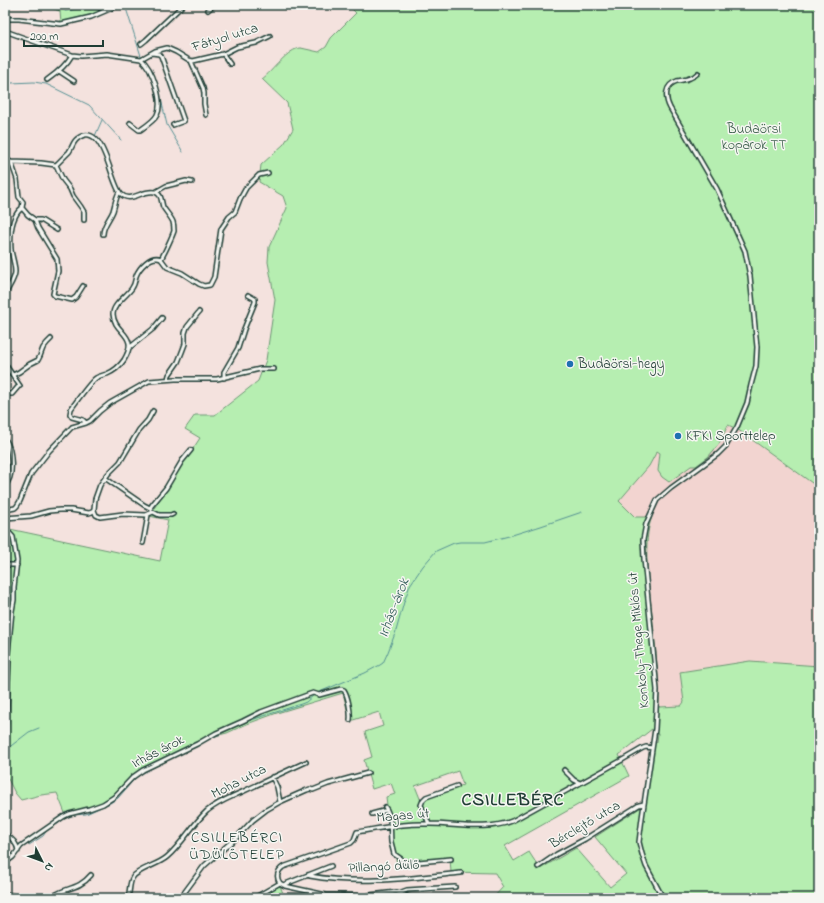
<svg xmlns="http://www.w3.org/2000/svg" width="824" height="903" viewBox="0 0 824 903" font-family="'Indie Flower',sans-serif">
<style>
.built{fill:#f2d4d0}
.green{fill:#b6eeb1;stroke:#6a9672;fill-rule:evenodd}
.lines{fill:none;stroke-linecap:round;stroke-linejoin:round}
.stream{stroke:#549093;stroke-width:1}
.minor-casing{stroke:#1f3d34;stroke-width:6}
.minor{stroke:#f6f6f2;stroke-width:3}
.poi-dot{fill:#1f6fb2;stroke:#f6f6f2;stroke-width:1.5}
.labels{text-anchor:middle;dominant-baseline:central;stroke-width:3;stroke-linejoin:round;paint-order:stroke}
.street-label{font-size:14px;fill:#1f3d34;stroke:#f6f6f2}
.park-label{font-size:14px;fill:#3d604d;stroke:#f6f6f2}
.poi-label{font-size:14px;fill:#1f3d34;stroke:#f6f6f2;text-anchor:start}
.water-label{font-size:15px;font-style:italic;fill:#35605c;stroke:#f6f6f2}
.neighbourhood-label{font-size:15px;letter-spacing:1px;fill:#1f3d34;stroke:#f6f6f2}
.district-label{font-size:18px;font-weight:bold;letter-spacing:1px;fill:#1f3d34;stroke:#f6f6f2}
</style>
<rect width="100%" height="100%" fill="#f4e2de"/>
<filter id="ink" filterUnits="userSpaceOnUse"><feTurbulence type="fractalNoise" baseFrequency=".025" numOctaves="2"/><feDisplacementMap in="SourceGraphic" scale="8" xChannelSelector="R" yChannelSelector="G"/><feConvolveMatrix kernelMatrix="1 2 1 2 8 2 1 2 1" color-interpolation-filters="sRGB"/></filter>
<g filter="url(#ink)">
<path class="built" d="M728 425 737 429 819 488V666L750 661 681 673 684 702 681 706 659 707V690L649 584 647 544 649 523 652 517H635L619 501 649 466 657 451 660 453 658 471 669 482 691 466 719 444Z"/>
<path class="green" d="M48 5 96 7 100 10V11L90 16 61 23 60 11 54 9Z
M348 5H819V488L737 429 728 425 719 444 708 457 696 466H691L669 482 662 477 658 471 660 453 657 451 649 466 619 501 635 517H652C642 541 649 587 652 614 655 639 657 665 659 690V707L681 706 684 702 680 672 750 661 819 666V898H493L503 887 495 873 451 872 450 859 397 864 390 829 386 797 395 794 391 783 372 789 364 760 372 757 365 732 383 726 379 712 350 721 343 693 277 713 247 724 227 733 211 737 133 777 118 792 103 804 69 814 65 813 57 793 41 795 21 800 15 793 6 775 5 776V528L160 561 168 520 149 516 200 438 185 429 195 415H215L258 381 266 360 275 300 268 262 269 247 287 208 283 196 259 182 261 165 284 144 293 129 287 103 262 79C272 72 288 48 301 48 307 49 313 51 319 52L326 47 331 38 356 13ZM657 725 656 734H658L657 742H655L646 804 595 837 626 874 610 887 576 848 540 869 529 852 514 861 505 846 629 776 619 755ZM458 771 463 785 421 801 415 786Z
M280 886 285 898H254L263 893Z
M393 893 400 898H360Z"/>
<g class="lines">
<path class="stream" d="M60 5 65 11 89 7
M125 5 141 56
M156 81 161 98
M5 84 11 83 34 82 46 84 89 105 121 140
M161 99 167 125 183 152
M95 136 102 120
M317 693 365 673 380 665 383 663 388 652 396 631 404 602 410 585 423 566 436 551 454 543 460 542H485L509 536 541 526 582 512
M245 722 301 704 306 702 314 695
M198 745 242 723
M7 749 29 732 39 728
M69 817 73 815 86 814 110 803 118 798 137 776 195 746
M56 825 59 823
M29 845 43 836 47 830"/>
<defs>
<path id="minor" d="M84 5 96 6 105 10
M208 10 214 5
M5 19H19L61 24 91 17 119 5
M5 31 72 55 81 56 107 54 141 59 155 51 167 48 176 52 189 60 193 61 223 54 237 47 256 43 270 36
M141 44 146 40 183 5
M152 53 159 54 161 56 184 121 173 125
M223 54 230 64
M191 61 203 88 204 93V104L206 115
M59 71 74 81
M47 80C57 73 66 66 72 55
M130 123 139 130H140C146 126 154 121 157 115 164 101 152 68 141 59
M5 159 11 162 17 179 19 197 23 202 22 208 28 215 35 220 38 228 57 259 58 271 53 294 55 296 72 300 76 297 83 286
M11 162 41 163 56 165C60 161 65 156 69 152 72 148 73 142 77 139 104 118 110 183 121 194 131 204 142 189 155 192 162 194 161 201 163 207 166 212 171 217 173 222 174 225 174 229 174 231 172 237 164 254 161 259
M56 165 63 180 70 189 73 196 81 207 84 212V220
M157 193V191L166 186 186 181 192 182
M35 220H41L57 230
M103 234C103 225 110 219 113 211 115 204 116 198 119 192
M161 259 167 267 182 273 199 284 204 286 210 285 214 277 221 229 229 217 235 212 240 199 246 188 259 175 268 173
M5 295C8 288 15 279 15 272 15 264 12 257 11 250 10 236 10 217 22 208
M129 348 153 329 162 318
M5 364 20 386
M13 375 19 372 30 364 38 360 40 356 43 348 47 343 51 339
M224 378V372L238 348 244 329 255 302V299L248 295
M168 379 169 375 178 362 182 352 185 344V333L187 327 199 312
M5 396 8 394H12L18 387
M86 423 90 421 100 411 110 403 149 381 175 379H217L260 369H274
M5 439C12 448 15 477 5 485
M105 478 144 505 150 508 151 509
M150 508 152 505 166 488 182 461 191 450
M5 510 15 508 17 506 20 501 31 474 49 451 72 427 86 423 83 420 72 417 70 414 71 409C76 402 90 382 96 378 99 376 104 375 107 374 114 371 120 366 124 360 140 334 114 334 113 314 113 304 127 296 132 288 135 284 135 280 136 276 139 268 151 254 161 259
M94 510 95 499 100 485 108 474 120 462 139 430 148 420 153 411
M5 518 31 516 49 511 60 510H71L89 513 92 512 94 510 96 515 100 517 123 514 146 515 153 512 159 515H171L173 514
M5 528 13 537 17 561 14 587V600L12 611 8 653 5 657
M143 543 148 515
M5 565H17
M5 748 9 659 7 656
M564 770 574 780 580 783
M272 777 277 787 280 802
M385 807C392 816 390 831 391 842 392 846 393 850 394 854L407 863 451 859
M372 814 387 810
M429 824 421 805 423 800 426 797 457 786
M5 834C12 838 17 843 18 851
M5 863 13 857 21 846 63 817 69 814 89 809 103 804 114 797 133 777 143 770 197 744 216 733 243 721 261 712 310 694 313 693 319 695 341 689 344 690C348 696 351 712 350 720
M538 867 557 854 585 839 639 805 644 804
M308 875 310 876C360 885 411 878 461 873
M280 883C276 878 277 871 283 867L351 843 354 840 357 832C382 828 405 823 430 824 457 824 486 831 512 821L624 759 643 748 646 747 652 748
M280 883 285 886 294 888 326 895 359 896 362 897
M283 885 331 866
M399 893 407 890 455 887
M5 894 23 898
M51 898C63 887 78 891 91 875
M128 898C130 892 129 882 133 877 138 869 158 865 167 857 182 844 192 825 207 811 218 802 229 798 242 792 263 782 284 772 306 762
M183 898 184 893 204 866 237 837 253 820 266 810 280 802 307 790 310 789 313 790 328 784 368 773
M254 898 280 883
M361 898 370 895 397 892 411 898
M663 898 646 866 642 854 639 842 642 818 655 729 657 690 644 559 643 540 646 524 657 500 671 488 718 454 726 446 737 427 747 403 751 385 756 366 757 347 750 276 745 251 717 189 670 108C665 98 664 85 677 81 681 80 686 80 690 78 693 77 696 75 698 73"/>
</defs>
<use href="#minor" class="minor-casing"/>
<use href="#minor" class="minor"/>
</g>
</g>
<g class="poi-dot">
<circle cx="570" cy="364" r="4"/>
<circle cx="678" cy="436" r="4"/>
</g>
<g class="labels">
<g class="street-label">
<text transform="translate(225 38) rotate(-17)">Fátyol utca</text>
<text transform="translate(639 640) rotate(-95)">Konkoly-Thege Miklós út</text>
<text transform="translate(158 752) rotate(-27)">Irhás árok</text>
<text transform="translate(239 782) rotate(-27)">Moha utca</text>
<text transform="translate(403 816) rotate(-5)">Magas út</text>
<text transform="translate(585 825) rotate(-31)">Bérclejtő utca</text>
<text transform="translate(384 867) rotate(-3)">Pillangó dűlő</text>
</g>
<g class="park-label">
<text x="754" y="129">Budaörsi<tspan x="754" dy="16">kopárok TT</tspan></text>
</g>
<g class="poi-label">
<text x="578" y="364">Budaörsi-hegy</text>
<text x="686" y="436">KFKI Sporttelep</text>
</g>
<g class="water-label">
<text transform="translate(394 608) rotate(-69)">Irhás-árok</text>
</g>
<g class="neighbourhood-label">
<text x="237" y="838">CSILLEBÉRCI<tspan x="237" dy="17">ÜDÜLŐTELEP</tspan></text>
</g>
<g class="district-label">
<text x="513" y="801">CSILLEBÉRC</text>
</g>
</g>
<rect width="824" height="903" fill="none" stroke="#f6f6f2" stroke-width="20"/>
<rect x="10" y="10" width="804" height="883" fill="none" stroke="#1f3d34" stroke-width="1.5" filter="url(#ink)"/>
<g transform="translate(42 861) rotate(132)" stroke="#f6f6f2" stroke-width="3" paint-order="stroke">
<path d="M0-3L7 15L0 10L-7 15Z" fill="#1f3d34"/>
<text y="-6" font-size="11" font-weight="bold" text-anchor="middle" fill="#1f3d34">N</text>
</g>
<path d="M24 40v6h79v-6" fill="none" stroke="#1f3d34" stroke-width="2"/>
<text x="30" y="40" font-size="12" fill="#1f3d34" stroke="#f6f6f2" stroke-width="3" paint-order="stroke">200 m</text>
</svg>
